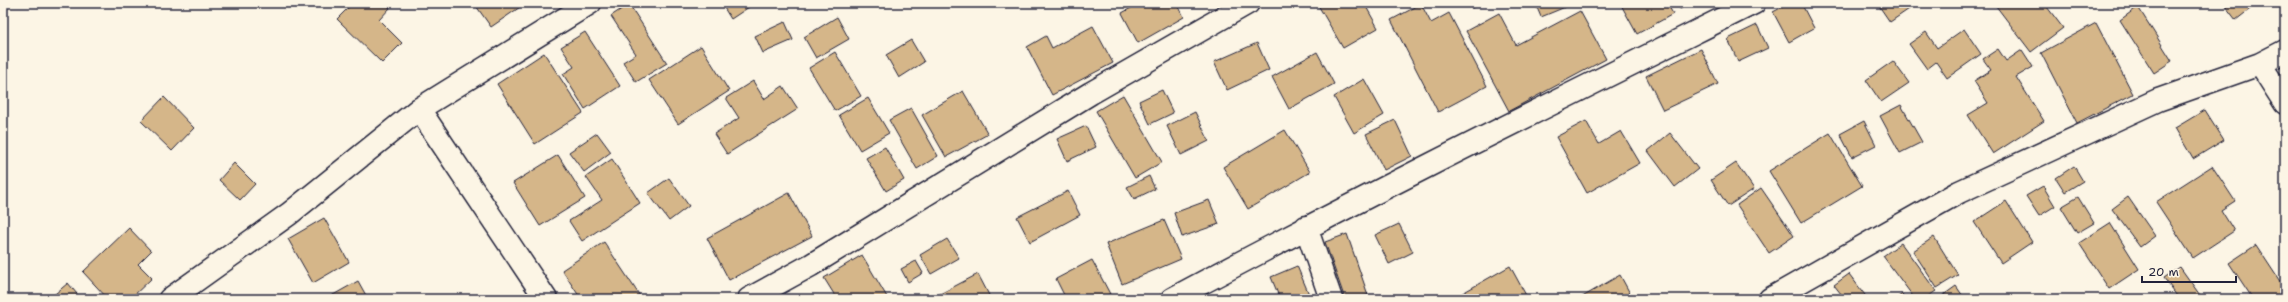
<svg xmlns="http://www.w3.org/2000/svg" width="2288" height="302" viewBox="0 0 2288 302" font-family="'Shantell Sans',sans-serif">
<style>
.building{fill:#d5b689;stroke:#22223b}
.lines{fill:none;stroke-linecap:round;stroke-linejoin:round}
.minor-casing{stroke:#22223b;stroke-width:25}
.minor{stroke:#fcf5e5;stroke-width:22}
</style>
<rect width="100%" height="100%" fill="#fcf5e5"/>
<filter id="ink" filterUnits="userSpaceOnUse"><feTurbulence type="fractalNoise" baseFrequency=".025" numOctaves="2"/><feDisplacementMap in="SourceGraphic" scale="8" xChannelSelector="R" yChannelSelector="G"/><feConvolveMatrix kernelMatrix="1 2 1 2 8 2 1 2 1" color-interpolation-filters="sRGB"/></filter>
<g filter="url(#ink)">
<path class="building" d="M353 3H385L390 8 379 20 402 43 382 63 337 19Z
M474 3H526L491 27Z
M721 3H755L731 19Z
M1140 3H1177L1184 17 1138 43 1122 13Z
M1321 3H1364L1378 28 1343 48 1318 5Z
M1469 3H1482L1472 8Z
M1535 3H1575L1541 17Z
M1620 3H1667L1673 14 1637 34Z
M1677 3H1690L1680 9Z
M1790 3H1801L1814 28 1789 42 1773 12Z
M1877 3H1918L1890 22Z
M2001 3H2044L2063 28 2031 52 1996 6Z
M2223 3H2252L2254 6 2236 20Z
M629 4 667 63 636 82 623 62 636 54 611 16Z
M1421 4 1431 23 1449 13 1487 86 1438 112 1391 20Z
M2138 7 2172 61 2154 73 2120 20Z
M1580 11 1606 59 1509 111 1466 31 1499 13 1516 45Z
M837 17 849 39 816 58 804 37Z
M785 22 793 40 763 53 755 36Z
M2096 23 2133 94 2077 123 2041 53Z
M1757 25 1768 48 1738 62 1728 39Z
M1093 26 1113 63 1052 95 1027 47 1046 36 1052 48Z
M1964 29 1981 54 1947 78 1936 62 1927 69 1909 44 1926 32 1937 48Z
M585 32 620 86 585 109 563 74 574 67 561 47Z
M911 40 924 62 899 78 886 55Z
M1257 43 1269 70 1227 90 1214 62Z
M701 46 729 91 678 124 649 80Z
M1701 49 1718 84 1663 110 1646 76Z
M1998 49 2006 61 2022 50 2033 67 2016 77 2044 121 1993 154 1968 115 1988 103 1974 81 1991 70 1983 59Z
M835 52 861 96 835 111 809 68Z
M1317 52 1334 84 1289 109 1272 77Z
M544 53 583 113 535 144 497 84Z
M1893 61 1909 83 1881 102 1866 80Z
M1364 79 1384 115 1354 133 1334 97Z
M753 81 764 99 783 86 798 109 727 154 714 134 739 118 726 98Z
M1162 90 1173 113 1150 124 1139 101Z
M963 91 988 134 946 157 922 115Z
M1123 95 1162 162 1135 178 1096 111Z
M164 97 194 128 172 151 141 121Z
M868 98 889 133 860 150 839 115Z
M1901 105 1922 142 1900 153 1880 116Z
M911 108 938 156 917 169 889 120Z
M2205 110 2224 140 2193 159 2175 128Z
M1195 112 1209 141 1181 155 1167 126Z
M1395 120 1412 156 1384 170 1366 134Z
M1586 121 1599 144 1621 131 1640 163 1587 193 1556 137Z
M1864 121 1876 145 1852 157 1840 134Z
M1086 126 1096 147 1067 161 1057 139Z
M1285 130 1310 172 1248 209 1223 167Z
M597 133 611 152 584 172 569 152Z
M1670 133 1698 169 1675 187 1648 151Z
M1830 133 1862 186 1801 223 1769 171Z
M885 147 904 180 886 191 866 158Z
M558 155 585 198 540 226 513 183Z
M612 159 640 203 582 241 569 221 602 200 586 177Z
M234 163 255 184 240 200 219 180Z
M1736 163 1754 189 1728 206 1711 180Z
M2074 166 2083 181 2065 192 2056 178Z
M2212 166 2235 201 2221 210 2234 231 2193 258 2156 202Z
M1149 176 1155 189 1134 199 1127 187Z
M669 178 689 206 669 221 648 193Z
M2043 186 2055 206 2039 216 2026 196Z
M1761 188 1794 236 1769 253 1737 205Z
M1068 191 1080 215 1030 242 1017 217Z
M789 193 812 236 729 280 707 238Z
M2078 197 2094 223 2077 233 2061 207Z
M2128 197 2155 236 2140 247 2112 209Z
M1209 200 1219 224 1182 237 1174 213Z
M2006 201 2032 242 2001 263 1974 222Z
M324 218 349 262 313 283 288 239Z
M1164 220 1181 259 1122 284 1106 244Z
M2110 223 2139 269 2109 289 2079 243Z
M1399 224 1413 252 1389 264 1375 235Z
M129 228 151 251 138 264 152 278 130 299H108L83 272Z
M1347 234 1368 295 1355 299H1345L1325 242Z
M1934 237 1958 275 1937 288 1913 251Z
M947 239 959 258 931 274 920 255Z
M604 242 642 299H581L562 270Z
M1901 243 1936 291 1924 299H1915L1883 256Z
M2256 245 2285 289V299H2253L2229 263Z
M862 255 887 297 883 299H837L824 278Z
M1092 260 1110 294 1100 299H1066L1056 279Z
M916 261 923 273 908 282 901 269Z
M1297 266 1311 299H1280L1271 277Z
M1510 266 1528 299H1452Z
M2180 267 2202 298 2200 299H2179L2164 278Z
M978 274 991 299H941L938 295Z
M1849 274 1868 299H1845L1834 285Z
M1620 275 1633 299H1579Z
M358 281 368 299H326Z
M68 283 81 299H49Z
M1956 286 1965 299H1938Z
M1902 294 1906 299H1896Z"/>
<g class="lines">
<defs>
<path id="minor" d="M2260 64 2285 103
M419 109 546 299
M1306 227 1331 299
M170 299 289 214 419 109 590 3
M749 299 811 265 1091 93 1248 3
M1172 299C1364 196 1559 100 1754 3
M1770 299 1959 192 2158 100 2260 64 2285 51"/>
</defs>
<use href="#minor" class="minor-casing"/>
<use href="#minor" class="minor"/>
</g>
</g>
<rect width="2288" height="302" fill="none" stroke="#fcf5e5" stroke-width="16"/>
<rect x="8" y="8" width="2272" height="286" fill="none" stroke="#22223b" stroke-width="1.5" filter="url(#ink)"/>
<path d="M2142 276v6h94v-6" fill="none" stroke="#22223b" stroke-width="2"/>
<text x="2148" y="276" font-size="12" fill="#22223b" stroke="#fcf5e5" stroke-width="3" paint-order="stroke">20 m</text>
</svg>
